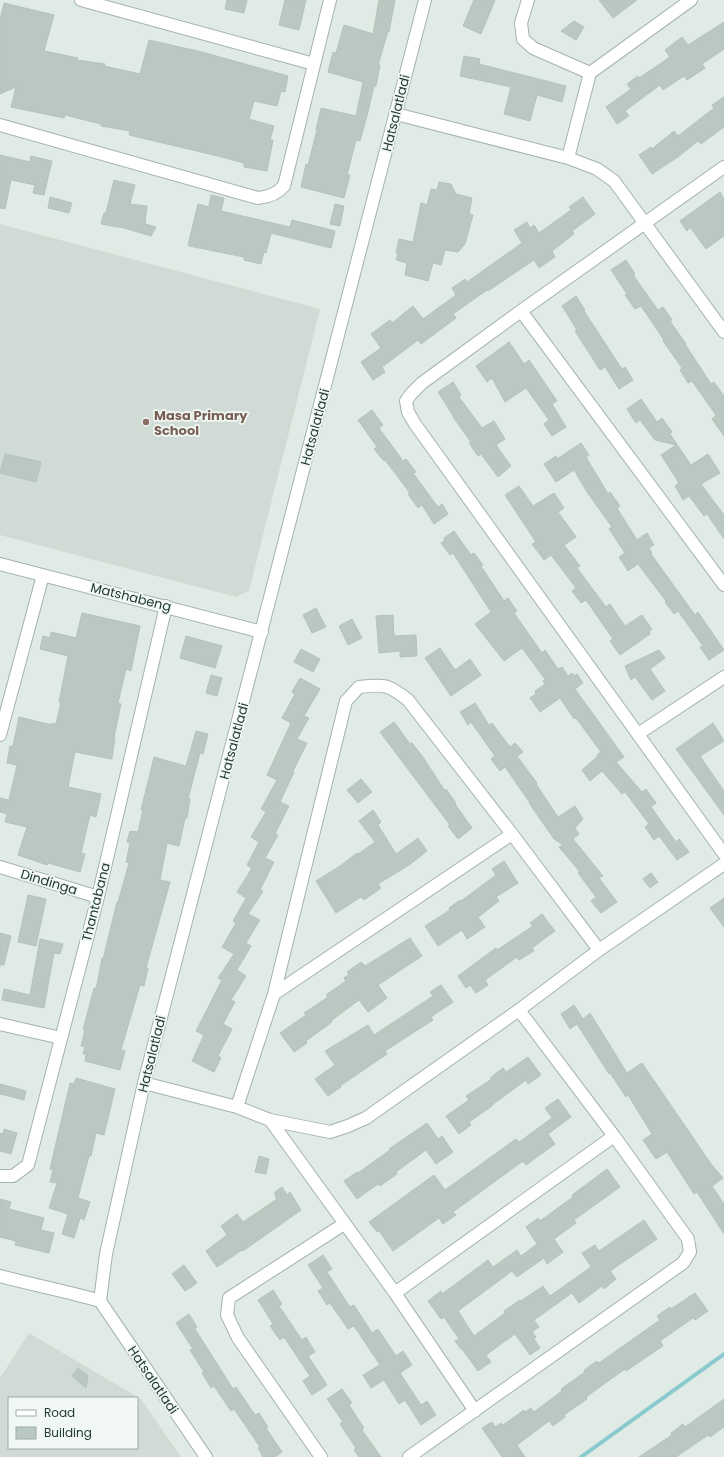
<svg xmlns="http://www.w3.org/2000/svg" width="724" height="1457" viewBox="0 0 724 1457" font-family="Poppins,sans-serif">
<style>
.built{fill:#cfdbd4;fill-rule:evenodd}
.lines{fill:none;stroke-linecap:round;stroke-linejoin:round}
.stream{stroke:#8acacf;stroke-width:4}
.building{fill:#b9c8c1;stroke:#b3c4bc}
.minor-casing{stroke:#a4b3ac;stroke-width:14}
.minor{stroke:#fff;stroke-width:12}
.education-dot{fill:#8d6e63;stroke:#f1f8f4;stroke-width:1.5}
.labels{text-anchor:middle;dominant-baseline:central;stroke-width:3.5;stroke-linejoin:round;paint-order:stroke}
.street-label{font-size:13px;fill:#223b32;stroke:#f1f8f4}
.education-label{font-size:13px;font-weight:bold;fill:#785e54;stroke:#f1f8f4;text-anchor:start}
</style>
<rect width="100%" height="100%" fill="#e1ebe5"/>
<path class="built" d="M0 224 320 309 249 591 236 597 0 535Z
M29 1333 141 1399 181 1457H0V1378ZM9 1398H137V1448H9Z"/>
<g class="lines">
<path class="stream" d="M581 1457 724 1354"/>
</g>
<path class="building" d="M227 0H247L244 13 225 9Z
M285 0H306L299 30 279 25Z
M379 0H395L389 32 388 31 378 65H380L376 86H374L368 112 360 141 356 140 347 175H350L344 198 301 187 306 164 308 165 317 130H316L321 108 356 116 363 82 328 72 333 52 336 53 344 25 373 34Z
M474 0H495L481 34 463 26Z
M599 0H637L613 18Z
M4 3 54 15 44 51 78 58 77 60 105 64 104 66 140 74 149 40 202 52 288 76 285 92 281 91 277 106 254 101 249 119 274 126 270 140H273L267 171 244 167V163L222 157 129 135 130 131 101 126V124L65 115 64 118 11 107 16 87 0 94V20Z
M574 21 584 27 576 40 561 31Z
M724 22V49L702 64 705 68 687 80 684 76 663 90 660 85 625 111 629 116 617 124 606 107 631 89 627 84 638 76 639 78 670 57 665 50 682 37 688 45Z
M464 56 480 59 479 64 566 86 562 102 537 95 530 121 504 114 511 87 460 76Z
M724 97V127L701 144 698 141 678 157 652 174 639 155 651 147 652 149 674 131 678 136 714 108 712 105Z
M0 155 30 162 31 156 52 161 44 195 33 193 35 185 11 180 5 209 0 208Z
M114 180 135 185 130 204 147 206 145 224 156 227 151 236 124 228 101 224 104 213H106Z
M439 182 451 184 456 194 472 198 469 214 473 215 465 244 458 252 445 250 441 265 433 263 428 281 405 275 407 263 396 260 398 254 396 253 399 239 413 242 421 203 427 205 431 189 437 190Z
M720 192 724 199V236L706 249 690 227 687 231 680 221Z
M211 195 224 198 221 211 290 227 292 220 335 231 331 248 271 233 266 253 264 252 261 264 244 260V257L189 246 188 245 198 204 209 207Z
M50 197 72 203 69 213 48 208Z
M583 197 595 214 572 231 574 234 552 251 555 257 539 268 534 260 488 291 487 290 453 314 456 318 421 344 418 340 382 367 385 372 373 380 361 362 381 348 371 334 390 320 392 323 413 306 423 319 456 295 452 288 465 279 467 282 522 243 514 230 527 222 530 228 534 225 539 233 571 210 569 207Z
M335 204 344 206 340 226 330 224Z
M626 260 635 274 633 275 658 310 663 307 672 320 670 321 686 344H685L711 384 714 382 724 396V436L712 419 716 415 692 381 688 383 680 370 682 368 663 341 664 340 641 306 635 309 625 295 627 294 611 270Z
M576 296 585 310 584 311 622 369 625 367 633 380 619 389 605 367 600 370 575 331 577 330 562 306Z
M509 342 524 364 529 360 557 401 552 404 566 427 552 436 544 424 549 420 526 388 505 402 492 378 487 382 476 366Z
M453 382 461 395 459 397 482 428 494 421 505 439 496 445 511 466 498 477 481 454 478 456 469 443 471 442 453 417H454L438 392Z
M641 399 657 422 662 418 672 432 670 434 691 465 708 454 720 473 701 484 724 515V539L707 514 704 516 689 496 683 500 675 486 679 483 661 455 676 445 655 440 640 420 636 423 627 409Z
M372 410 383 425 379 428 403 461 406 459 416 472 413 473 438 507 442 504 448 514 434 524 422 505 418 508 408 494 410 493 385 460 384 461 374 449 377 447 358 420Z
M581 443 589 455 586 457 608 494 610 492 620 506 617 508 637 540 647 533 654 545 649 548 652 553 651 554 695 615 698 612 724 650 709 660 700 647 703 646 678 611 674 614 665 602 666 601 638 564 628 571 619 557 625 553 609 529 612 527 587 492 574 470 556 482 544 464 556 456 557 459Z
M5 454 41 462 36 482 0 473Z
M519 486 533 506 554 493 564 508 558 512 576 537 564 545 580 566 577 568 606 607 610 604 625 626 642 615 652 629 649 632 650 634 620 655 610 641 613 639 586 600 581 603 572 591 576 588 551 555 544 560 532 544 536 542 505 495Z
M454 531 471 555 474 553 483 565 481 566 504 601 508 598 517 611 514 613 542 653 545 650 558 669 562 667 568 676 572 673 574 676 577 674 583 683 575 689 624 757 616 762 642 792 646 789 656 803 651 807 676 842 679 839 689 852 677 860 659 836 654 840 645 827 649 824 625 792 622 794 602 771 590 781 582 770 598 756 597 755 601 752 576 718 574 719 560 698 540 712 530 698 536 694 535 691 545 684 543 681 545 679 522 648 504 661 475 624 491 612 453 553 450 555 441 543 445 540 444 538Z
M316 608 326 627 312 633 303 615Z
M82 613 140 626 131 671 126 669 118 703 121 704 114 737H115L112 759 75 752 68 787 101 794 96 817 90 815 81 853 85 854 80 872 48 863 47 865 18 855 27 827 5 822 7 814 0 812V798L9 800 17 765 7 763 10 746H13L19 717 52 725V723L56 724 61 702H59L68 656 40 649 43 636 50 638 51 632 76 638Z
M393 615 394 636 416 635 417 656 400 657V651L379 653 376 616Z
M352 619 362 638 348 645 339 626Z
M186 636 222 646 215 668 180 658Z
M440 648 455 670 470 659 481 675 451 696 425 658Z
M301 649 320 659 313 672 294 662Z
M659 650 665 658 650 669 665 691 652 700 635 677 631 680 625 666Z
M211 675 222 678 217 696 206 693Z
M300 678 320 689 304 716 309 718 297 739 307 743 293 771 294 772 280 802 289 806 275 834 278 835 265 858 274 862 260 890 263 891 248 914 260 920 246 943 251 946 237 970 246 976 231 1000 235 1002 223 1024 232 1029 218 1056 221 1058 214 1072 192 1061 204 1035 196 1031 222 980 218 978 234 954 222 947 236 923 233 921 246 898 237 892 252 868 247 865 259 842 251 837 266 812 261 809 277 780 267 775 291 723 282 718 295 694 292 692Z
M475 703 489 725 492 723 510 747 515 743 523 752 517 756 537 783 536 784 558 817 575 806 583 819 575 828 579 834 573 839 603 876 599 878 617 902 601 913 591 901 596 897 578 873 580 872 559 847 563 845 554 839 529 803H530L505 767 500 771 491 759 495 756 471 722 468 725 460 712Z
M394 722 410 744 412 743 423 757 445 791 446 789 456 803 455 804 472 828 458 839 448 826 450 825 380 732Z
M713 723 724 741 700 756 724 791V815L676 749Z
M196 731 208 734 203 754 200 753 188 799H190L187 818H185L179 846 167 843 160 880 170 882 146 968H148L144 986 140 985 121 1050 125 1051 120 1070 85 1061 86 1054H83L85 1047 81 1046 85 1030H83L94 988H96L97 985 102 958 103 959 117 902H118L129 863 126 862 130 843 127 842 130 831 138 832 143 810H141L154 757 186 766Z
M361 779 372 792 358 803 347 790Z
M373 810 381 822 378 825 396 854 418 838 427 851 409 865 378 884 381 888 364 900 361 897 336 913 316 881 340 866 357 853 358 854 375 842 359 821Z
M504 861 518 883 496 897 499 901 478 917 485 927 467 939 462 930 438 946 425 926 450 910 449 908 460 900 461 901 496 875 492 869Z
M651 873 658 882 650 888 643 879Z
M28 895 46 899 36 946 18 942Z
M724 898V927L710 908Z
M542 914 555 931 532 948 534 951 519 960 517 957 485 980 488 985 476 993 470 985 466 988 458 976 496 948 497 950 533 926 530 923Z
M0 933 11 936 4 965H0Z
M410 938 422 956 378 985 387 998 368 1012 359 1000 331 1021 332 1022 306 1041 307 1043 294 1052 280 1033 306 1015 304 1013 328 997 326 995 346 981 344 978 349 974 347 972 361 962 365 966Z
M40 939 63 944 60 954 54 953 44 1008 2 1000 4 989 30 995Z
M441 985 453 1002 431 1017 433 1020 385 1051 387 1054 340 1086 341 1087 328 1096 315 1079 335 1065 325 1051 368 1025 374 1035 433 996 430 992Z
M574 1005 583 1019 590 1013 627 1073 642 1063 711 1164 723 1178 712 1186 724 1204V1234L697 1192 694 1194 667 1152 656 1159 643 1140 652 1134 628 1095 626 1097 610 1073 609 1074 577 1024 570 1029 561 1014Z
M528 1057 541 1075 528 1084 526 1080 492 1105V1106L469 1122 471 1125 459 1134 446 1116 469 1100 466 1096 492 1079 490 1078 503 1068 506 1072Z
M76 1078 115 1089 104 1135 96 1133 91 1156H89L78 1198 90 1202 84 1220 80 1218 74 1238 62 1234 68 1214 49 1208 57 1183 50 1182 53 1170 50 1169 70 1083 74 1084Z
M0 1084 26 1091 24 1100 0 1094Z
M558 1099 571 1117 548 1134 555 1144 526 1165 523 1161 516 1166 453 1212 456 1215 443 1224 439 1218 393 1251 379 1231 377 1232 369 1222 434 1175 445 1190 516 1139 519 1142 552 1118 545 1108Z
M427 1123 438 1139 442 1136 453 1152 436 1164 426 1150 396 1172 397 1174 380 1186 378 1184 357 1199 344 1181 357 1172 358 1173 390 1150 389 1149Z
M4 1129 17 1133 11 1154 0 1151V1133L3 1134Z
M259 1156 269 1159 266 1174 255 1172Z
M607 1169 620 1187 574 1220 576 1223 554 1239 563 1252 547 1264 544 1258 517 1277 512 1271 458 1311 474 1336 505 1313 504 1311 520 1300 521 1301 543 1286 550 1296 591 1267 582 1253 595 1245 599 1251 644 1220 657 1239 610 1271 616 1279 604 1289 602 1286 579 1303 572 1293 534 1320 539 1327 532 1332 536 1337 534 1339 540 1348 530 1355 515 1334 486 1355 491 1362 478 1371 462 1349H461L455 1341 459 1339 444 1317 441 1319 428 1301 441 1291 442 1294 488 1260 493 1267 517 1250 521 1256 537 1244 526 1227 538 1218 540 1221 573 1197 572 1195Z
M282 1187 287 1195 290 1192 301 1210 243 1251 242 1250 217 1267 206 1251 227 1235 221 1226 237 1214 243 1222 277 1199 275 1196V1192Z
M0 1199 11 1202 9 1209 44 1218 41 1230 54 1233 49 1253 15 1245 16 1241 0 1237Z
M323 1255 332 1269 327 1272 350 1307 354 1305 372 1333 378 1329 396 1356 403 1351 412 1365 400 1373 421 1405 427 1401 436 1415 421 1425 405 1400 399 1404 384 1380 371 1388 363 1375 380 1365 354 1326 348 1329 330 1303 327 1305 318 1291 323 1288 308 1265Z
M184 1265 197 1283 185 1291 172 1274Z
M273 1290 282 1304 279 1306 302 1340 306 1337 315 1352 308 1356 327 1385 312 1395 303 1381 310 1376 284 1337 280 1340 270 1326 273 1324 258 1300Z
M695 1293 708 1311 695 1320 693 1318 660 1341 663 1346 626 1371 625 1369 586 1397 587 1399 564 1415 565 1417 553 1426 549 1421 517 1445 525 1457H502L482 1428 492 1422 495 1427 501 1423 503 1425 524 1410 525 1412 531 1408 534 1412 562 1391 561 1389 585 1372 584 1370 597 1361 599 1363 660 1320 657 1316 670 1307 671 1309Z
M189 1314 197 1327 195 1329 233 1389 236 1387 255 1415 259 1413 268 1427 266 1428 282 1452 275 1457H263L258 1448 260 1447 234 1409 231 1411 214 1386 211 1388 202 1373 204 1372 190 1350 193 1349 176 1323Z
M78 1368 88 1376 86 1388 72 1376Z
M342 1389 352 1403 349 1405 364 1428 362 1430 381 1457H359L354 1450 356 1448 340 1424 343 1422 327 1399Z
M724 1399V1427L710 1437 708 1435 676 1457H639L672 1435 671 1433 683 1424 685 1427Z"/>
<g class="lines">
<defs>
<path id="minor" d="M81 0 314 64
M528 0 521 23 523 39 533 48 590 73
M396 114 568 158 597 169 614 181 724 332
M0 125 258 198C269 197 277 194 284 186L330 0
M568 158 590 73 691 0
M724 167 521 311 422 383 411 394 406 401 408 412 415 424 724 854
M521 311 724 585
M0 564 262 632
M638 734 724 677
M0 735 43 575
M0 867 98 897
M274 994 512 834
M0 1024 61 1038
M144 1083 237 1107 270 1120 330 1132 348 1126 366 1118 519 1010 599 950 724 864
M237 1107 274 994 346 701 359 687C384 684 388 684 408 700L512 834 599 950
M270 1120 395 1293 475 1411
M0 1176H13L28 1165 98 897 166 606
M0 1276C33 1285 67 1291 100 1301
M395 1293 614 1136
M206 1457 100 1301 106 1254 144 1083 425 0
M321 1457 238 1338 227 1315 229 1298 344 1224
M409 1457 683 1263 690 1252 688 1239 614 1136 519 1010"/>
</defs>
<use href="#minor" class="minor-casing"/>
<use href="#minor" class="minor"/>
</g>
<circle class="education-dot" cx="146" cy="422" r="4"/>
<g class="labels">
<g class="street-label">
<text transform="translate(396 113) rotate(-76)">Hatsalatladi</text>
<text transform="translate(315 427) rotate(-75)">Hatsalatladi</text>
<text transform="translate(131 597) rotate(14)">Matshabeng</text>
<text transform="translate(234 741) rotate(-75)">Hatsalatladi</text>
<text transform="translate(49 882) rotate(17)">Dindinga</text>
<text transform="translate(96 902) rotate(-76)">Thantabana</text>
<text transform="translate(152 1054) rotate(-76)">Hatsalatladi</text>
<text transform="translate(153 1380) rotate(56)">Hatsalatladi</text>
</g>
<g class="education-label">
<text x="154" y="415">Masa Primary<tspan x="154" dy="15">School</tspan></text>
</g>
</g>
<rect x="8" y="1397" width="130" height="52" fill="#f1f8f4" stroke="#9eaca6"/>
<rect x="16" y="1410" width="20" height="6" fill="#ffffff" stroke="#9eaca6"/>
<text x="44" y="1417" font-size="12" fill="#223b32">Road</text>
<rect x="16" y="1427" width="20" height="12" fill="#b9c8c1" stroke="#9eaca6"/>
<text x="44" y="1437" font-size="12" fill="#223b32">Building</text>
</svg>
